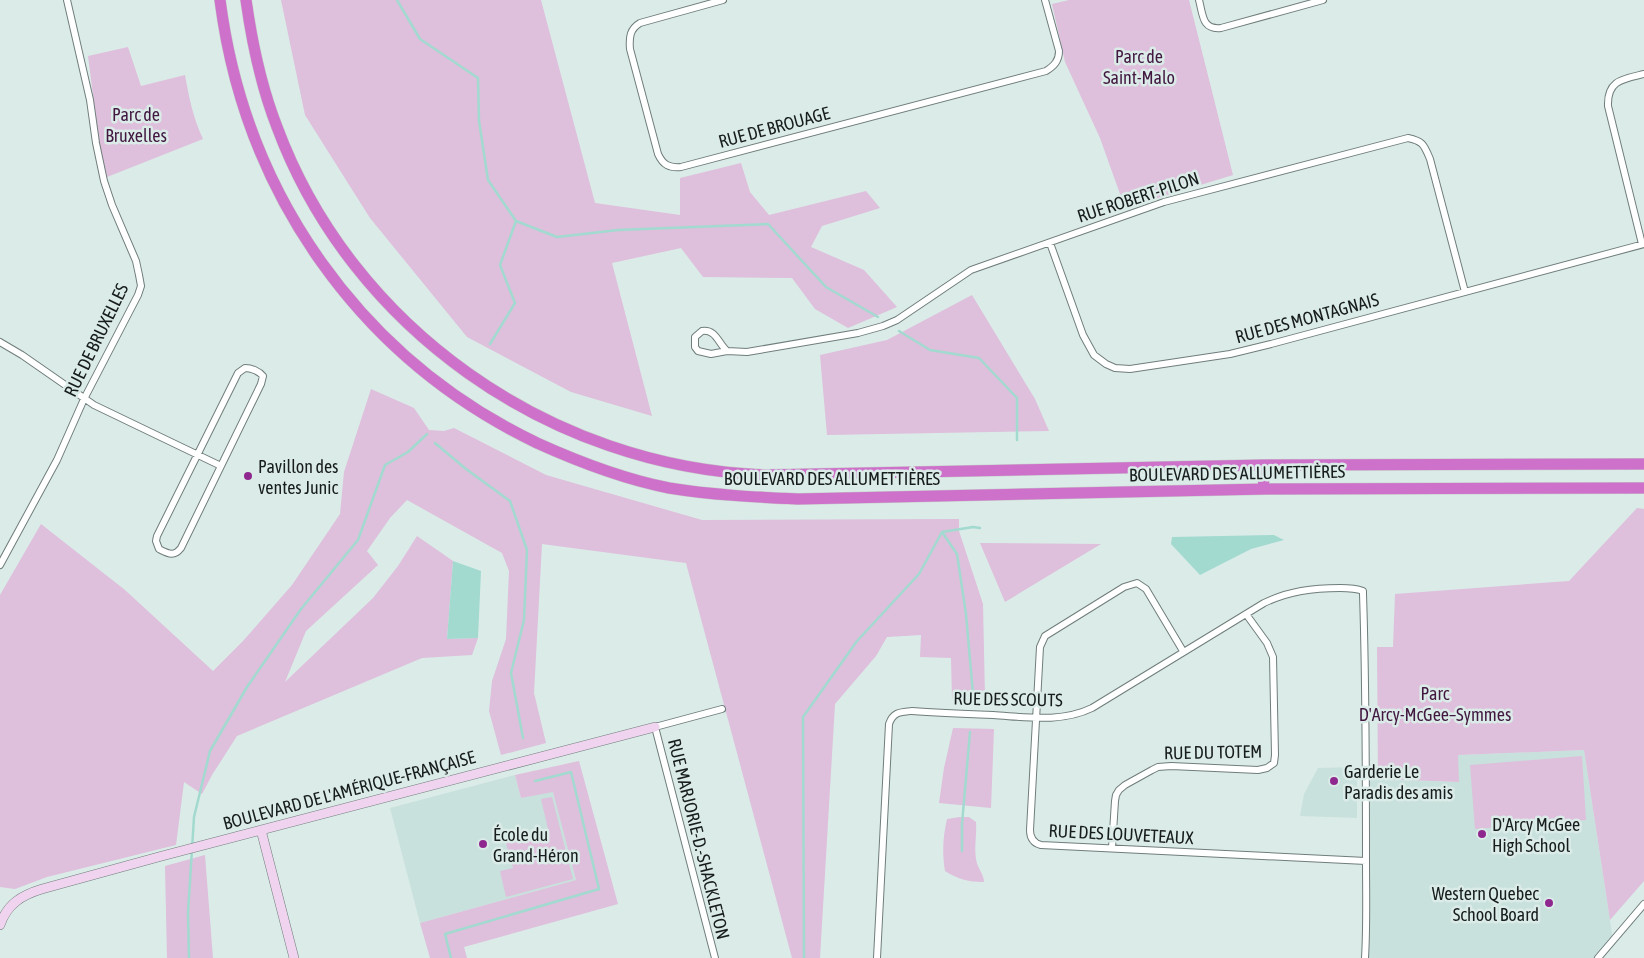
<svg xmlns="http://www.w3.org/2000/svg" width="1644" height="958" viewBox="0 0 1644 958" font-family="'Asap Condensed',sans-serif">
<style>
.built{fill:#c8e1dc}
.green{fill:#debfdc}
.water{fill:#a2dad0}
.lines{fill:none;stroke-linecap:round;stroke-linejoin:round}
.stream{stroke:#a2dad0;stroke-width:2.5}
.street-casing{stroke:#6f7d7b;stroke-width:8}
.secondary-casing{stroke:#6f7d7b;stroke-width:10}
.highway-casing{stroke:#c7c9c9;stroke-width:12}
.street{stroke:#fff;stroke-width:6}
.secondary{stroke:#f0d4ef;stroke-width:9}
.highway{stroke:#cd71cb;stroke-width:11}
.poi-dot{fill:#8f288e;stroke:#dbebe8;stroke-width:2}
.labels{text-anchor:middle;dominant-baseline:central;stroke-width:5;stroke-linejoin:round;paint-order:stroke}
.park-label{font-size:18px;fill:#421841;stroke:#dbebe8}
.street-label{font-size:18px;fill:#171d1c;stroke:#dbebe8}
.poi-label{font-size:18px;fill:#171d1c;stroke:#dbebe8;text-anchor:start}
</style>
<rect width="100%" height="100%" fill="#dbebe8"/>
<path class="built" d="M1584 750 1613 940 1598 958H1365L1367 779 1458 782V755Z
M1357 767V818L1300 816 1304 794 1318 768Z
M515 775 521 798 553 791 576 880 420 923 390 808Z"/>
<path class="green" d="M281 0H541L595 203 680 215V178L741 163 750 192 769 215 866 191 880 208 822 226 811 247 864 270 897 307 848 328 815 309 792 278 703 277 681 248 612 263 652 416 571 392 467 337 370 218 305 115Z
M1069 0H1189L1233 175 1125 208 1100 138 1065 62 1052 4Z
M128 47 141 86 185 75C189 97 193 118 203 139L107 177 99 142 88 56Z
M972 295 1035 399 1049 431 827 435 820 355 887 340Z
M371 389 414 408 429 430 444 431 454 428 546 475 702 520 959 519V531L983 604 985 699 952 698 951 658 920 657 921 635 887 637 876 656 835 704 820 958H792L686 563 542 544 534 693 546 743 501 755 489 711 492 681 506 639 509 571 502 553 407 500 390 518 367 551 378 565 306 631 285 682 373 598 398 566 417 536 453 561 447 639 478 638 472 655 422 658 237 736 212 775 202 794 184 782 176 845 47 877 15 889 0 887V595L41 524 125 590 213 671 243 641 292 585 340 514 344 472Z
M1637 508 1644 509V881L1610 920 1584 750 1458 755 1459 782 1378 779 1377 647H1393L1395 594 1569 581Z
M980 543 1101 544 1005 602Z
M953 728 994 729 991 808 939 803 944 768Z
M1582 756 1586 820 1475 829 1470 765Z
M579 761 618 904 464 947 467 958H430L420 923 576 880 553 792 521 798 515 775Z
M552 797 573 879 506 897 500 871 513 868 505 840 548 829 541 799Z
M960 817H969L976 822C977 834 974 847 976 859 977 868 984 874 984 882 969 882 957 879 945 871 942 853 943 836 947 819Z
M205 855 213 958H167L165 866Z"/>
<path class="water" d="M1274 535 1284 540 1251 549 1200 575 1171 544 1172 537Z
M453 561 481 571 478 638 447 639Z"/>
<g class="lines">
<path class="stream" d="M397 0 420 39 478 78 479 121 488 180 516 221 500 265 515 303 490 344
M516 221 557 237 618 230 768 224 826 287 878 317
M899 331 930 350 979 358 1017 398V440
M435 443 466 469 510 501 527 550 524 620 511 673 523 738
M942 532 957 554 966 614 973 694
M962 851V824L970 732
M189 958 188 913 194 817 210 751 247 687 301 609 358 540 385 465 408 452 427 434
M451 958 445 934 599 889 571 772 535 781
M804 958 803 717 857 641 919 574 942 532 973 527 980 528"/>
<defs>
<path id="street" d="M723 0 640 23C630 29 629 37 630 49L658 154C663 165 669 168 681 167L1046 71C1054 66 1059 61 1059 51L1045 0
M1199 0C1203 15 1202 30 1221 28L1323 0
M1050 243 1083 335 1094 355 1106 364 1115 368 1130 369 1230 354 1271 344 1644 244
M1642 244 1608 106C1607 80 1623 79 1644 74
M0 342 22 355 94 405 221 466
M727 351C718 343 716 329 702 331L695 337V347L698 351 711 354 727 351 747 352 858 333 883 326 897 320 971 270 1164 202 1408 138C1423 141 1424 145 1430 159L1465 292
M245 368C251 368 259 371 263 376L261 384 181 548C174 557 169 554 159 549L156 541 157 536 238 373Z
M0 565 57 460 84 399 138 295 141 286 139 275 136 261 112 205 104 181 96 143 90 100 67 0
M1183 651 1146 589 1137 583 1124 587 1045 636 1040 647 1030 830C1030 838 1033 843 1041 845L1366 861
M1112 848 1115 801 1116 795 1119 790 1125 785 1152 770 1158 767 1171 766 1258 770 1267 768 1274 763 1275 755 1273 657 1267 643 1246 614
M715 958 655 727 722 709
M877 958 889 724C893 712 900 712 912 711 939 713 966 714 993 715 1026 717 1061 723 1092 708L1264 603C1289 591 1313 588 1340 588 1348 588 1355 588 1363 591V594C1366 683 1366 771 1366 860 1366 892 1367 925 1365 958
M1598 958 1644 904"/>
<path id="secondary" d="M261 830 294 958
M0 925C7 904 22 895 42 889L162 856 655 727"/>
<path id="highway" d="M220 0C245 194 360 358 537 443 579 462 623 479 669 488 712 495 755 497 798 499L1266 489 1644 488
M246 0C252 43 261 86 277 127 352 329 551 467 765 475L1265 465 1644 464
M1263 489 1265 465"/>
</defs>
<use href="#street" class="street-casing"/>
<use href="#secondary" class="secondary-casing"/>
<use href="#highway" class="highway-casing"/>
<use href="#street" class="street"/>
<use href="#secondary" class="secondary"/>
<use href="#highway" class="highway"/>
</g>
<g class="poi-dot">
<circle cx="248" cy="476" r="5"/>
<circle cx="1334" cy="781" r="5"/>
<circle cx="1482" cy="834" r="5"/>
<circle cx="483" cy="844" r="5"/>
<circle cx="1549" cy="903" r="5"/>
</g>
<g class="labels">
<g class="park-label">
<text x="1139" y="56">Parc de<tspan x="1139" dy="21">Saint-Malo</tspan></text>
<text x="136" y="114">Parc de<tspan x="136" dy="21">Bruxelles</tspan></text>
<text x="1435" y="693">Parc<tspan x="1435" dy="21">D'Arcy-McGee–Symmes</tspan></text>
</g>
<g class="street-label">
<text transform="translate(774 127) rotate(-15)">RUE DE BROUAGE</text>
<text transform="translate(1138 197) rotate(-18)">RUE ROBERT-PILON</text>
<text transform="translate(1307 318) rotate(-15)">RUE DES MONTAGNAIS</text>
<text transform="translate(96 340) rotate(-64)">RUE DE BRUXELLES</text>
<text transform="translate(1237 473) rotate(-1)">BOULEVARD DES ALLUMETTIÈRES</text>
<text x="832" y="478">BOULEVARD DES ALLUMETTIÈRES</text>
<text transform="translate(1008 699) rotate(1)">RUE DES SCOUTS</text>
<text transform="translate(1213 752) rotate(-1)">RUE DU TOTEM</text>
<text transform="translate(349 790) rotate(-15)">BOULEVARD DE L'AMÉRIQUE-FRANÇAISE</text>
<text transform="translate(1121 834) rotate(3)">RUE DES LOUVETEAUX</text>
<text transform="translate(699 839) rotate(76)">RUE MARJORIE-D.-SHACKLETON</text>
</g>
<g class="poi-label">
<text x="258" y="466">Pavillon des<tspan x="258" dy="21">ventes Junic</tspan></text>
<text x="1344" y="771">Garderie Le<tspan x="1344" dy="21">Paradis des amis</tspan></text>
<text x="1492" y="824">D'Arcy McGee<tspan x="1492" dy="21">High School</tspan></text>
<text x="493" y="834">École du<tspan x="493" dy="21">Grand-Héron</tspan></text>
<text x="1539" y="893" text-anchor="end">Western Quebec<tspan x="1539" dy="21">School Board</tspan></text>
</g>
</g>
</svg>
